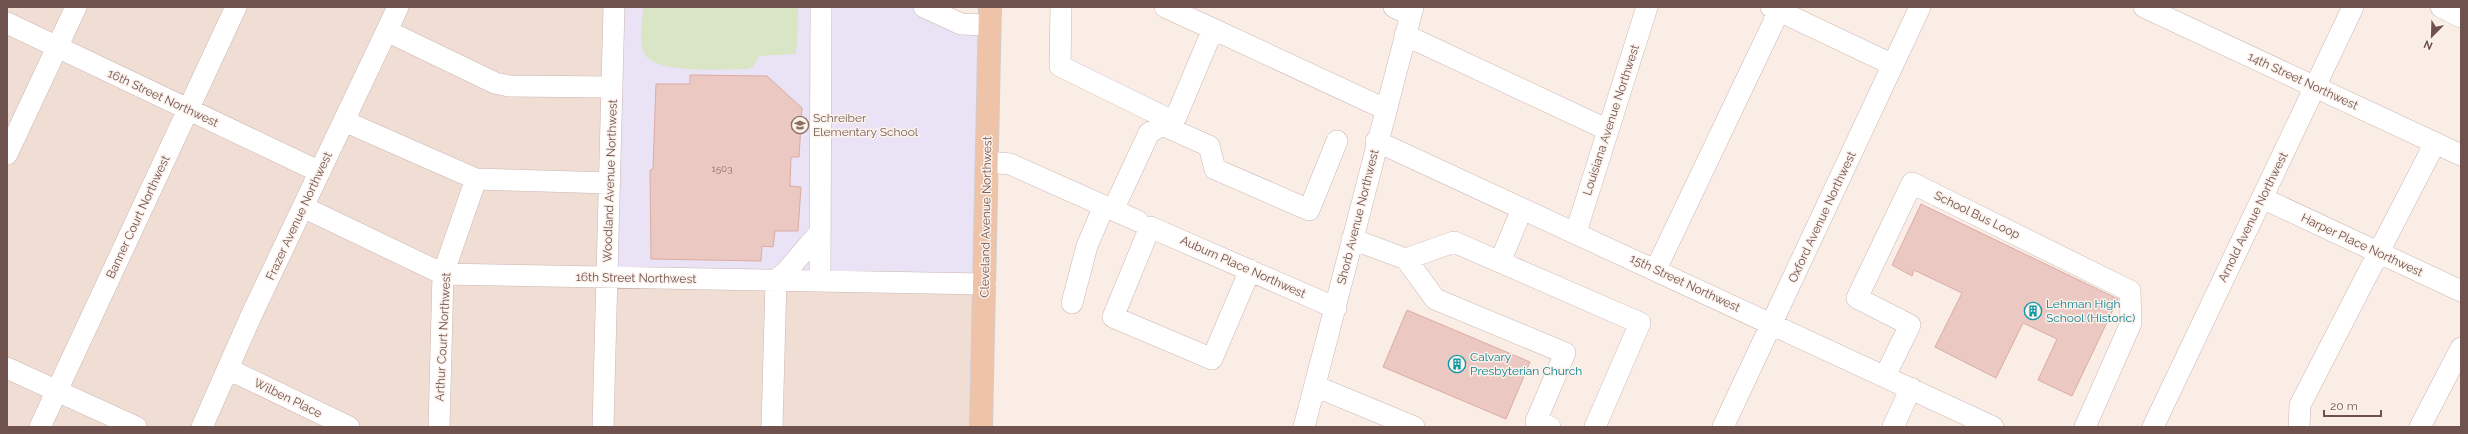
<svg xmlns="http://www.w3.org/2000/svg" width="2468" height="434" viewBox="0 0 2468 434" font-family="Raleway,sans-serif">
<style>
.residential{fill:#f0ded5}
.education{fill:#eae3f5}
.green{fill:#dae5c6}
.building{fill:#ebc8c1;stroke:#dbaca4}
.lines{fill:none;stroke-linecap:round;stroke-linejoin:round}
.minor-casing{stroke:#cbb6b1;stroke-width:22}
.major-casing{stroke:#d4cbca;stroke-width:24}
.minor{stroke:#fff;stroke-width:21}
.major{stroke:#efc3a7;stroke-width:22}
.labels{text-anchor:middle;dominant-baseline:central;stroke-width:3;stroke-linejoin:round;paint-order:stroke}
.number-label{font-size:10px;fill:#8e706b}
.street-label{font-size:12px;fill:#6f524e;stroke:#fcf2ec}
.education-label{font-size:12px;fill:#785e54;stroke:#fcf2ec;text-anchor:start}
.culture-label{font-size:12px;fill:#0d838f;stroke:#fcf2ec;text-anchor:start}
</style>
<rect width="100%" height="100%" fill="#f9ede6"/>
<path class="residential" d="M7 7H614L985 284 981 427H7Z"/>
<path class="education" d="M614 7H924L989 25 985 284 607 278Z"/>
<path class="green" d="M643 7H798L797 46 795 54 759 56 753 67 747 69C726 69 654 75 644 53 638 41 643 20 643 7Z"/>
<path class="building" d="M690 75 767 76 802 108 799 157H791L790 186 801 187 798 231H775L773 247 762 246 761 261 651 259 650 170 653 169 656 84H690Z
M1921 204 2118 299 2072 396 2038 380 2057 339 2023 323 1996 378 1935 347 1962 293 1914 270 1912 276 1892 265Z
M1407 310 1530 362 1506 419 1383 367Z"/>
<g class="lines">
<defs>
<path id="minor" d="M924 7 961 24 989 25
M1061 7 1060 66 1170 120
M1165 7 1213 29
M1394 7 1411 15
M1771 7 1893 65
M2144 7 2461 155
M2441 7 2461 17
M7 23 320 172
M387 31 495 83 509 86 612 87
M1405 35 1608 130
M344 121 476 179 610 183
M1162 125 1209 146 1215 169 1309 210 1337 141
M1376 141 1993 427
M7 154 76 7
M987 162 1010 164 1138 221
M2262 198 2461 291
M303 207 443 274 985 284
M1113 210 1149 133 1176 117 1213 29 1385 109
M1576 232 1647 7
M1352 239 1406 259 1435 299 1565 353 1536 421 1550 427
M1406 259 1454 242 1640 323 1595 427
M1500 262 1522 209
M1656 269 1779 11
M1250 270 1212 359 1113 317 1150 227 1336 308
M776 280 786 272 820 232
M820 280 821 7
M1072 303 1087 246 1104 206
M7 368 136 427
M228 369 349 427
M1885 376 1910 325 1857 298 1912 183 2130 291 2131 323 2085 427
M1315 386 1414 427
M40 427 236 7
M202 427 251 316 398 7
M439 427 443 274 476 179
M603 427 614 7
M772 427 776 280
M1304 427 1413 7
M1723 427 1920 7
M1893 427 1911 388
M2153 427 2353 7
M2299 427 2300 405 2435 143
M2420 427 2461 348"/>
<path id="major" d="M981 427 990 7"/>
</defs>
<use href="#minor" class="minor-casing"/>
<use href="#major" class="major-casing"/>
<use href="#minor" class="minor"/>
<use href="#major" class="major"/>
</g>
<defs>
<symbol id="school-ring" viewBox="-11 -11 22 22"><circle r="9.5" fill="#fcf2ec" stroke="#8d6e63" stroke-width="1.5"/><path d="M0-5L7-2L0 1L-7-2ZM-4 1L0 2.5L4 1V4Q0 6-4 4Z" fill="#8d6e63"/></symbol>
<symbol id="building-ring" viewBox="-11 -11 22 22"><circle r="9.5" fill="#fcf2ec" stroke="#0f9aa8" stroke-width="1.5"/><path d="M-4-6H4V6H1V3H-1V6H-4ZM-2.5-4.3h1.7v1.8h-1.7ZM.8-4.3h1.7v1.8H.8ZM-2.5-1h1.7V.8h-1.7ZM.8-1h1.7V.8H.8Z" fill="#0f9aa8"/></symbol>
</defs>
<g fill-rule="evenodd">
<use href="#school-ring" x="790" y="115" width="20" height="20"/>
<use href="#building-ring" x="2023" y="301" width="20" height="20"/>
<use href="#building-ring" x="1447" y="354" width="20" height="20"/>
</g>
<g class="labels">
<g class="number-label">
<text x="722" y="168">1503</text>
</g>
<g class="street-label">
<text transform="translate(2303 81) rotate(25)">14th Street Northwest</text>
<text transform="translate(163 98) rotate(25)">16th Street Northwest</text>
<text transform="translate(1611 120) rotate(-72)">Louisiana Avenue Northwest</text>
<text transform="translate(610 181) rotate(-88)">Woodland Avenue Northwest</text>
<text transform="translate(1977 215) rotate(26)">School Bus Loop</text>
<text transform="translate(299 216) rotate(-65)">Frazer Avenue Northwest</text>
<text transform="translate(138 217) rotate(-65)">Banner Court Northwest</text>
<text transform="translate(986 217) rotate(-89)">Cleveland Avenue Northwest</text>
<text transform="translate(1358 217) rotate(-76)">Shorb Avenue Northwest</text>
<text transform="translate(1822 217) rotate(-65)">Oxford Avenue Northwest</text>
<text transform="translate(2253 217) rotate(-64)">Arnold Avenue Northwest</text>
<text transform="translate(2362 245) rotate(25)">Harper Place Northwest</text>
<text transform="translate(1243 267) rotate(24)">Auburn Place Northwest</text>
<text transform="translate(636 278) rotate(1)">16th Street Northwest</text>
<text transform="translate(1685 283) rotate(25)">15th Street Northwest</text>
<text transform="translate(443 337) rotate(-87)">Arthur Court Northwest</text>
<text transform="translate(288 398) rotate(26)">Wilben Place</text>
</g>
<g class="education-label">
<text x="813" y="118">Schreiber<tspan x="813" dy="14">Elementary School</tspan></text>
</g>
<g class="culture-label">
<text x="2046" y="304">Lehman High<tspan x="2046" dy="14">School (Historic)</tspan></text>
<text x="1470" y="357">Calvary<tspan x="1470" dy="14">Presbyterian Church</tspan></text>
</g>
</g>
<rect width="2468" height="434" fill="none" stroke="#6f524e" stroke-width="16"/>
<g transform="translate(2432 36) rotate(203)" stroke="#fcf2ec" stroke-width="3" paint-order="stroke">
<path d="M0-3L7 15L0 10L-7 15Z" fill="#6f524e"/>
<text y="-6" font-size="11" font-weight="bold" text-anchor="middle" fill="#6f524e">N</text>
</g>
<path d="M2324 410v6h57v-6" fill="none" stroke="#6f524e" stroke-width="2"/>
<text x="2330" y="410" font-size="12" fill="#6f524e" stroke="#fcf2ec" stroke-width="3" paint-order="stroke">20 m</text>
</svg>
